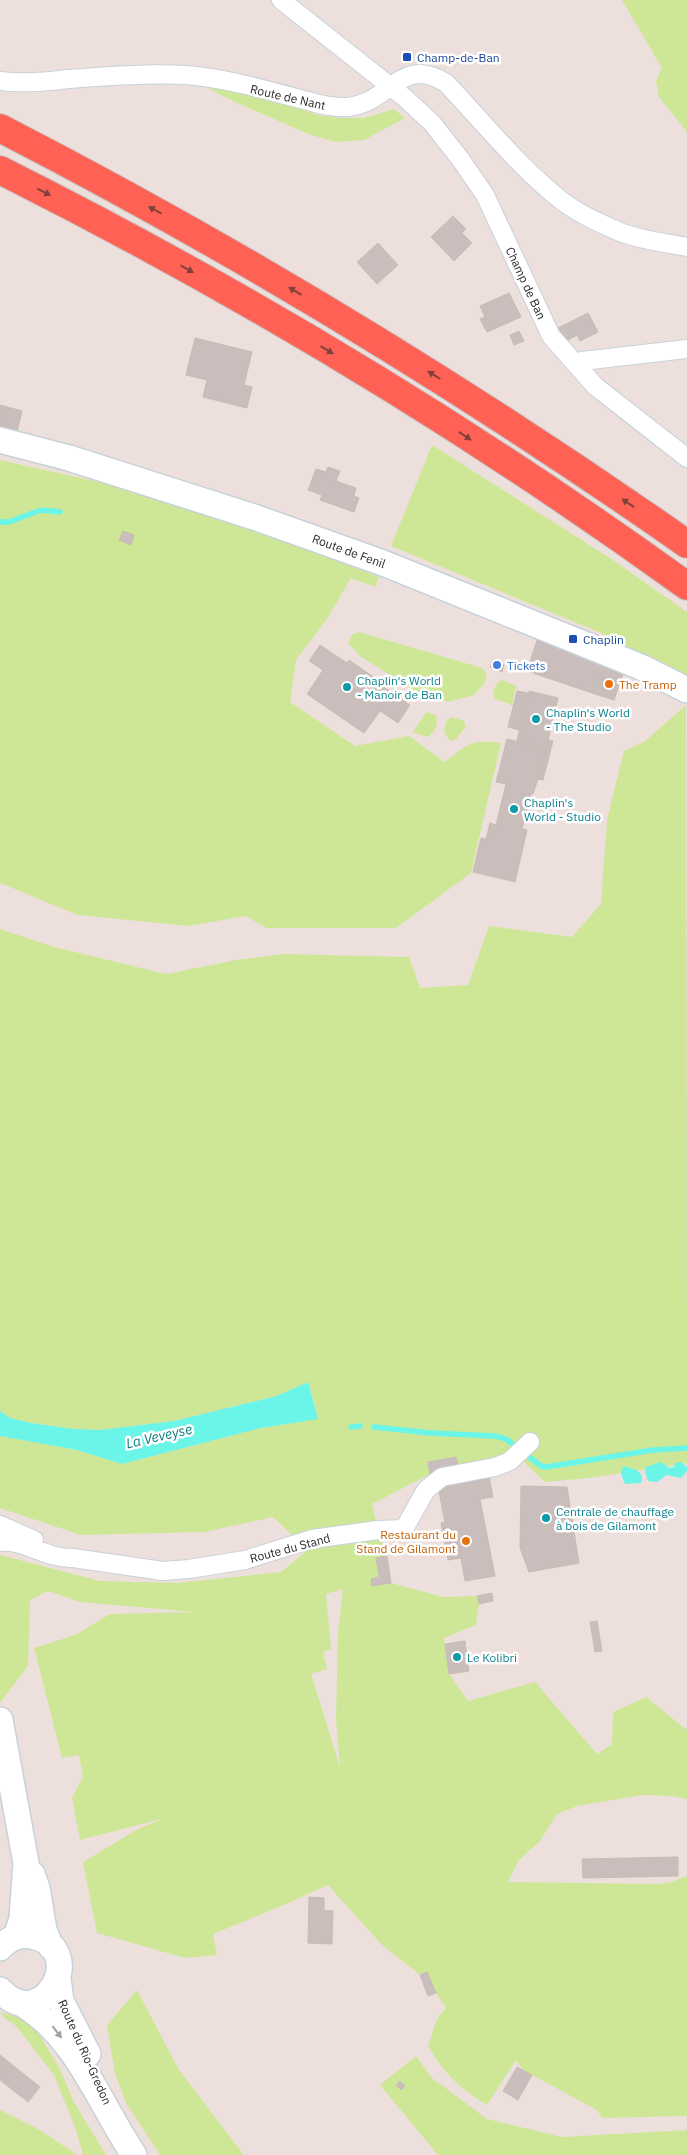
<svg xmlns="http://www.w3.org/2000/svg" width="687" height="2155" viewBox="0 0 687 2155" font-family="'IBM Plex Sans',sans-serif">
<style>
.green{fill:#cee796;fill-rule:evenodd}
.water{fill:#6af5e8}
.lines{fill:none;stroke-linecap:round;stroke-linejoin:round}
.stream{stroke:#6af5e8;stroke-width:5.5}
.building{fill:#c9bebc;stroke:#c9bbb5}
.street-casing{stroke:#c7d1d9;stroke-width:20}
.secondary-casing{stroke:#c7d1d9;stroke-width:28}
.highway-casing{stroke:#c4c4c4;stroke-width:30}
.street{stroke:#fff;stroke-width:18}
.secondary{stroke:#fff;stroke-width:25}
.highway{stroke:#ff6255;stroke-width:28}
.oneway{fill:#80413c}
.oneway2{fill:#a0a0a0}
.transit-dot{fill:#1a4fb4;stroke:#fff;stroke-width:2}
.shop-dot{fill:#3f7fe0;stroke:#fff;stroke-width:2}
.food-dot{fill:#e8710a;stroke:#fff;stroke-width:2}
.culture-dot{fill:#0f9aa8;stroke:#fff;stroke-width:2}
.labels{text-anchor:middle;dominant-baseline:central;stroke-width:5;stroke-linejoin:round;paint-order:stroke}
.transit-label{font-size:12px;fill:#164399;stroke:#fff;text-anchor:start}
.street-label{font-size:12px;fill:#2b2b2b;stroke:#fff}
.shop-label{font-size:12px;fill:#366cbe;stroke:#fff;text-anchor:start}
.culture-label{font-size:12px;fill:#0d838f;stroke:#fff;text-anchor:start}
.food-label{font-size:12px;fill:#c56008;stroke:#fff;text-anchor:start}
.water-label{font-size:14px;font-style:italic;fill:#097e7c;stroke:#fff}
</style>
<rect width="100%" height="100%" fill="#ede0dc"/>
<path class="green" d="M622 0H687V132L659 97 656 81 662 68Z
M198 83 285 103 318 115 340 118H364L394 109 405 118 364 140 336 142 308 134 235 102Z
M432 445 613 560 687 612V676L601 633 391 546Z
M0 460 167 497 379 577 375 587 351 578 327 619 296 660 290 702 355 746 409 736 445 762C468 744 470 739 501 743L471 873 396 928H267L245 916 189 926 78 915 0 883Z
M359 632 482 668 487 674 484 684 474 695 448 702 412 689 360 656 348 643 352 635Z
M502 680 516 686 512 705 495 699C491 692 495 687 499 681Z
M686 705 687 1463 589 1478 545 1482 523 1461 430 1474 372 1504C378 1531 387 1556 391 1583L443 1597 477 1596 479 1604 476 1625 444 1638 449 1674 468 1701 535 1682 597 1754 612 1744 613 1712 646 1697 687 1730V1799L671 1796 643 1795 577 1806 557 1814 540 1841 519 1860 508 1882 658 1884 671 1882 687 1876V2116L602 2118 597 2110 523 2070 516 2060 487 2105C459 2088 445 2074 428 2046 435 2028 432 2023 446 2008L436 1993 427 1972 420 1975 382 1945 328 1885 277 1908 213 1934 217 1955 185 1958 97 1933 83 1862 138 1829 165 1818 80 1840 72 1798 83 1777 79 1755 62 1758 34 1648 75 1635 110 1614 194 1612 80 1602 48 1591 30 1600 28 1666 0 1703V1555L100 1581 178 1583 281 1572 308 1550 273 1517 204 1532 81 1535 0 1508V1436L77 1450 122 1464 261 1428 318 1418 308 1382 277 1396 174 1421 100 1430 73 1429 31 1423 10 1418 0 1411V929L54 947 166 974 237 960 283 954 409 957 420 988 468 985 489 926 572 937 601 904 607 820 624 751 644 742ZM343 1589 338 1632 336 1720 340 1767 311 1674 327 1669 323 1652 331 1649 326 1594Z
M426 712 436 715C438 725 436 731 428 737L413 732Z
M452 717 464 721 466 726 456 739 450 741 444 732 446 721Z
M137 1990 179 2070 244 2155H160L126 2103 115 2074 107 2025Z
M0 2012 26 2019 40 2036 60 2069 74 2102 106 2155H83L76 2130 54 2075 16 2026 5 2018Z
M416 2056 432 2078 487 2119 562 2137 687 2130V2155H438L380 2085Z
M0 2110 38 2129 78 2155H0Z"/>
<path class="water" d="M308 1382 318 1419 261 1428 122 1464 77 1450 0 1436V1411L10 1418 31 1423 73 1429 100 1430 174 1421 277 1396Z
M661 1462 669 1468 674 1467 675 1463 681 1462 687 1467V1471L681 1478 667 1475 657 1482 648 1481 645 1472 646 1467Z
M623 1466C632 1469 646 1470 641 1483L625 1484 621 1474Z"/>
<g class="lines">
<path class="stream" d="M0 522H9L41 510 60 512
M351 1427 360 1426
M374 1427 430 1433 495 1436 506 1439 541 1466 546 1467 653 1450 687 1448"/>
</g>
<path class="building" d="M453 216 466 229 462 233 472 243 454 261 431 237Z
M378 243 398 265 377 284 357 262Z
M509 293 521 317 487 332 480 319 485 317 480 306Z
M588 313 598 332 580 341 577 335 565 342 558 328Z
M519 331 524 341 514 345 510 335Z
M195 338 252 352 244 385 252 387 247 408 203 397 207 380 186 375Z
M0 405 22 411 17 432 0 428Z
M328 467 340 471 336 481 356 488 354 496 359 498 354 512 320 500 322 495 308 490 316 469 326 472Z
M123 531 134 535 131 545 119 540Z
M537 640 605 664 595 694 527 671Z
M320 645 347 663 349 660 375 678 373 680 410 705 398 723 380 711 364 733 307 694 323 670 309 661Z
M493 661 504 665 502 672 490 667Z
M605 664 623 674 614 700 595 694Z
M517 691 528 693 519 730 508 727Z
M529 691 558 698 546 749 517 741Z
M507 739 546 749 538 779 533 794H531L522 829 527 830 515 882 473 872 481 838 486 839 490 823 496 825 506 784 496 782Z
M548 740 553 741 543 780 538 779Z
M456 1457 459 1469 430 1474 428 1462Z
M489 1476 493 1497 480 1499 495 1576 465 1581 461 1558 448 1560 441 1523 445 1522 438 1487Z
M521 1486 567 1487 579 1563 529 1572 520 1548Z
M387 1556 391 1583 372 1586 371 1579 379 1577 376 1558Z
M492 1593 493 1601 479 1604 477 1596Z
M597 1621 602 1651 595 1652 590 1622Z
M465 1641 469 1671 449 1674 445 1644Z
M678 1857V1876L583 1878 582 1859Z
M309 1897 324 1898V1910L333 1911 332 1944 308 1943Z
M427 1972 436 1993 428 1996 420 1975Z
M0 2055 40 2087 28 2102 0 2080Z
M517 2067 532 2075 518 2100 503 2091Z
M400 2081 405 2086 401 2090 396 2085Z"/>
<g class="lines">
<defs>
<path id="street" d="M281 0 405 98 432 123 461 160 485 195 551 336 595 386 687 458
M0 81C23 84 45 82 68 79 106 76 159 72 196 76 231 80 267 90 300 99 317 103 330 108 348 107 390 103 401 54 446 83 483 122 520 168 562 201 579 214 600 223 620 232 641 240 665 243 687 247
M578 367 582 361 687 349
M0 1525 34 1540
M0 1542C24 1539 46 1559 73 1558L163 1571 189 1569 245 1560 312 1539 378 1530 404 1529 426 1490 442 1477 495 1467 510 1461 530 1442"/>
<path id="secondary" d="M0 440 69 458 254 517 383 563 641 667 687 690
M0 1720 26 1863 22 1919 16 1937
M32 1874 37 1888 44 1930 51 1947
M0 1948C8 1939 19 1934 31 1936 91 1947 43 2037 0 1990
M58 1979 61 2001 88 2054
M19 2002C76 2034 99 2103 134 2155"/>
<path id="highway" d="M0 128C239 251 467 390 687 544
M0 170C239 290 470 429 687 586"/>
</defs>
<use href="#street" class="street-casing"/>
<use href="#secondary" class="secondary-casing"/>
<use href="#highway" class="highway-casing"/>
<use href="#street" class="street"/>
<use href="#secondary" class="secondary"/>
<use href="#highway" class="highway"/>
</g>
<defs><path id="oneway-solid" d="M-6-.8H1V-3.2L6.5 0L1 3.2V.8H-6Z" transform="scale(1.25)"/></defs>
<g class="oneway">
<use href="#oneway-solid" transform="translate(44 192) rotate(27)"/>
<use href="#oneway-solid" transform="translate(155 210) rotate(-152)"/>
<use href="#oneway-solid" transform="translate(187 269) rotate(29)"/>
<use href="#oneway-solid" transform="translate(295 291) rotate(-149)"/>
<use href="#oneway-solid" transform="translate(327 350) rotate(31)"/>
<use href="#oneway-solid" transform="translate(434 375) rotate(-148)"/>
<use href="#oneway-solid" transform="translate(465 436) rotate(33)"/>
<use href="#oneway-solid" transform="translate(628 503) rotate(-146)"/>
</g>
<use class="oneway2" href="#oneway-solid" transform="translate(57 2032) rotate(52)"/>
<g class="transit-dot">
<rect x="402" y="52" width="10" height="10" rx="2.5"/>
<rect x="568" y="634" width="10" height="10" rx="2.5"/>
</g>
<circle class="shop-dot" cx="497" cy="665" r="5"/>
<g class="food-dot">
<circle cx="609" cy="684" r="5"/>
<circle cx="466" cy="1541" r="5"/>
</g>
<g class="culture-dot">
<circle cx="347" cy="687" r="5"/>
<circle cx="536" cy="719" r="5"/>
<circle cx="514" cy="809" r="5"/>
<circle cx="546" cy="1518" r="5"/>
<circle cx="457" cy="1657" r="5"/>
</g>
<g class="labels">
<g class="transit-label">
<text x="417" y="57">Champ-de-Ban</text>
<text x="583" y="639">Chaplin</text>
</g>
<g class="street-label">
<text transform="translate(288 97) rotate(13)">Route de Nant</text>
<text transform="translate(526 283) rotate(65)">Champ de Ban</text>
<text transform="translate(349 551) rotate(20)">Route de Fenil</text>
<text transform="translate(290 1548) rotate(-15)">Route du Stand</text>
<text transform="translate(85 2052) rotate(66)">Route du Rio-Gredon</text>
</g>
<g class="shop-label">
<text x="507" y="665">Tickets</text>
</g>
<g class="culture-label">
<text x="357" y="680">Chaplin's World<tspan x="357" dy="14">- Manoir de Ban</tspan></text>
<text x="546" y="712">Chaplin's World<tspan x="546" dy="14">- The Studio</tspan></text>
<text x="524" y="802">Chaplin's<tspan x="524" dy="14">World - Studio</tspan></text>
<text x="556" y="1511">Centrale de chauffage<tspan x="556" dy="14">à bois de Gilamont</tspan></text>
<text x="467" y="1657">Le Kolibri</text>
</g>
<g class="food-label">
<text x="619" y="684">The Tramp</text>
<text x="456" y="1534" text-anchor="end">Restaurant du<tspan x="456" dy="14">Stand de Gilamont</tspan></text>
</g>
<g class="water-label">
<text transform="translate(159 1436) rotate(-13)">La Veveyse</text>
</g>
</g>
</svg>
